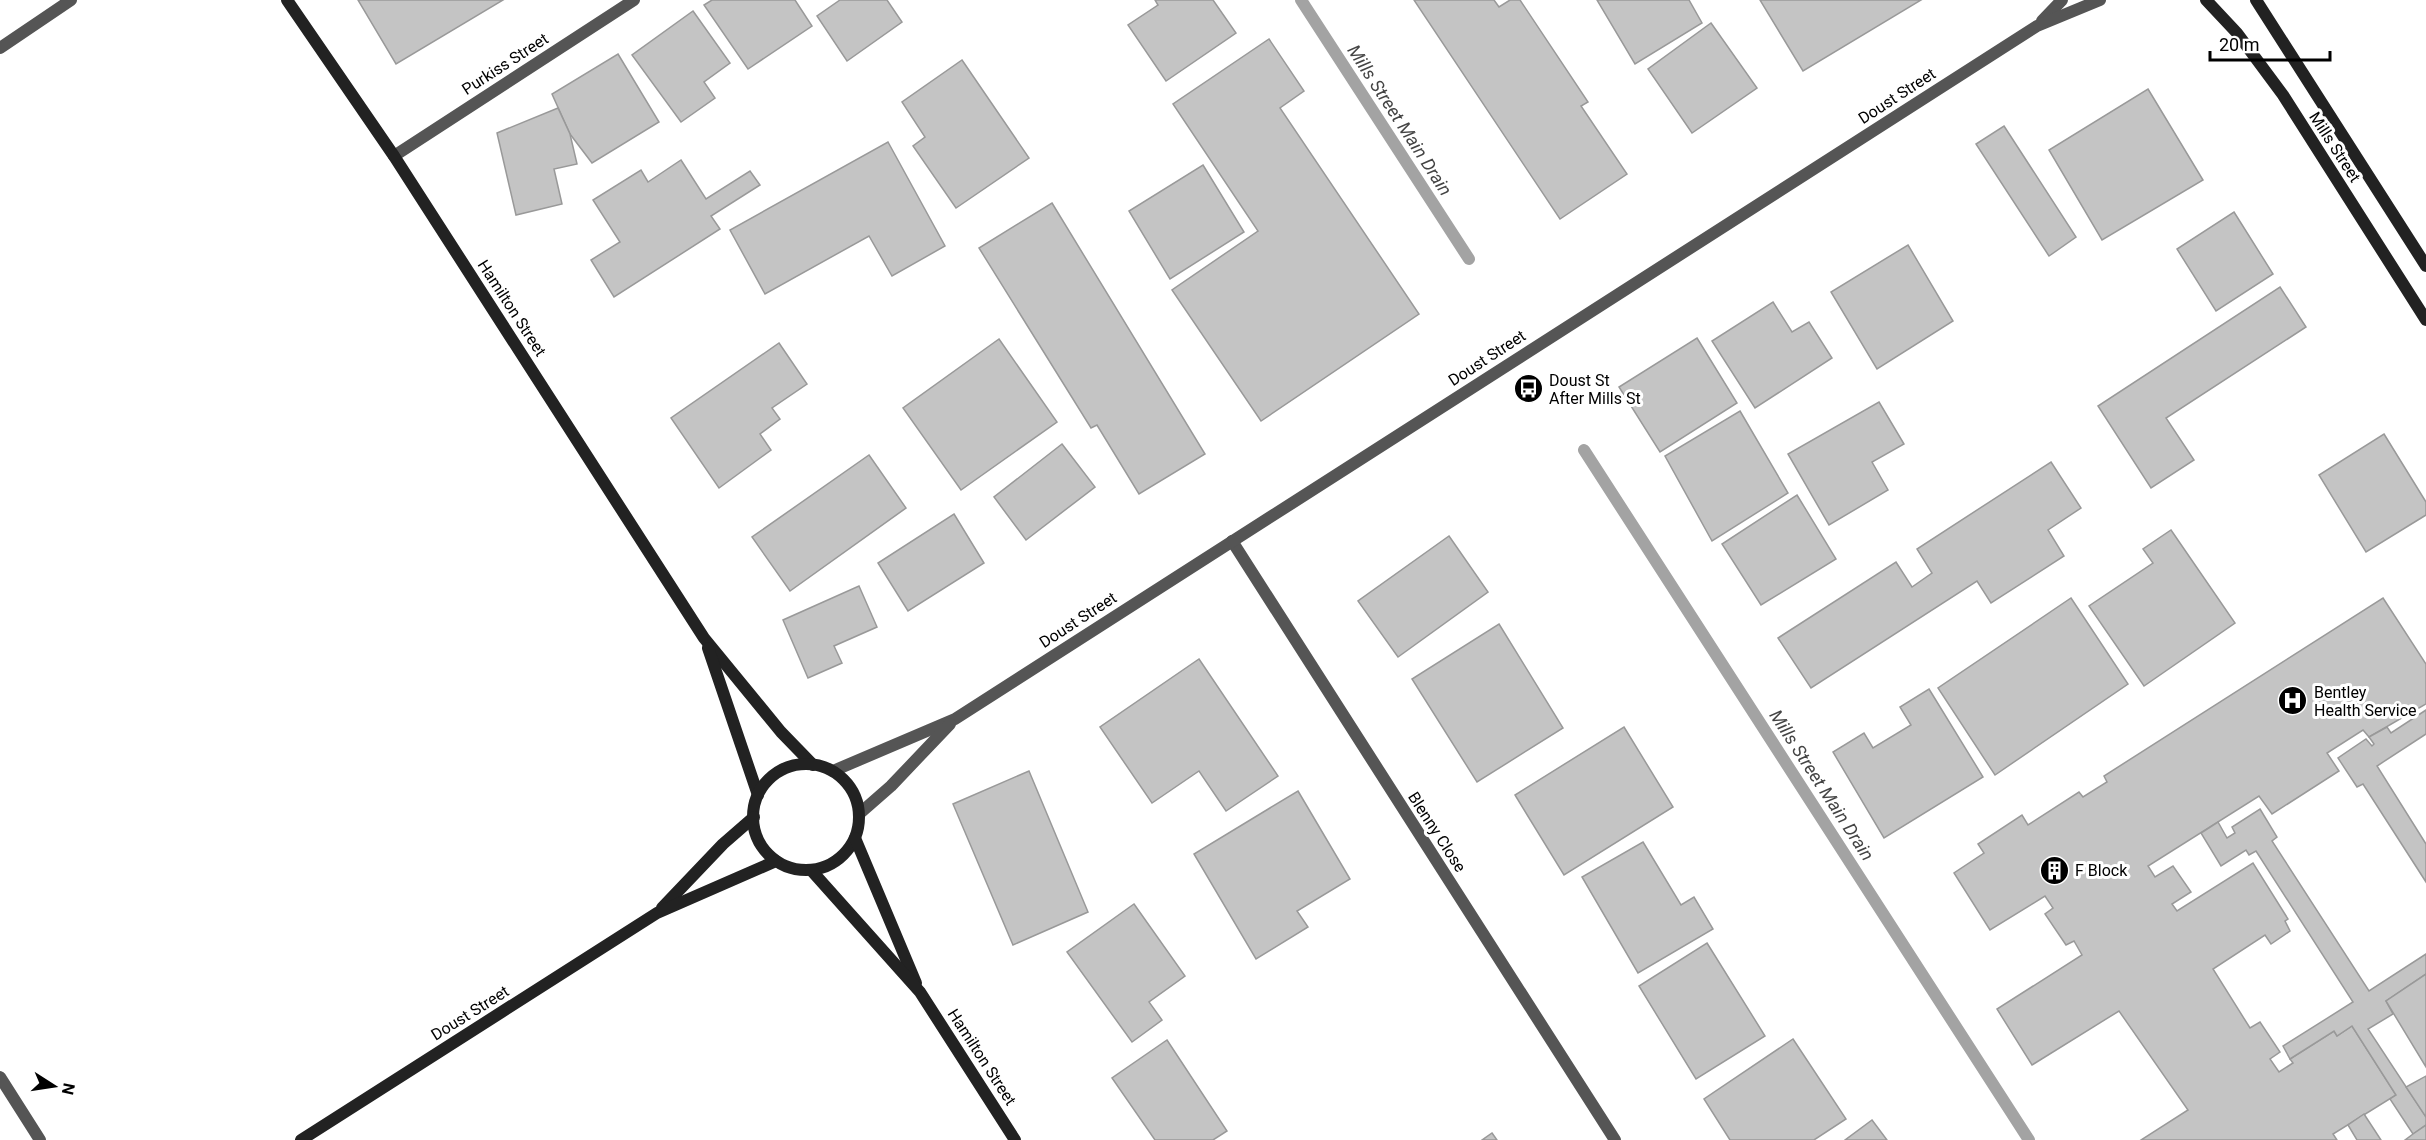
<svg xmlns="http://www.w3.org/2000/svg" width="2426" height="1140" font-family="Roboto,sans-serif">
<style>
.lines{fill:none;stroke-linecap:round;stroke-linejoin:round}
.stream{stroke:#a3a3a3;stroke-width:12}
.building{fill:#c4c4c4;stroke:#999;stroke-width:1.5}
.lane{stroke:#555;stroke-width:12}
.street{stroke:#555;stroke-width:12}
.secondary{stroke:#222;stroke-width:12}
.labels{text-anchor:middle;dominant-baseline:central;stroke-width:6;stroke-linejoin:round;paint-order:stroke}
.street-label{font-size:16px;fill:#000;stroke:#fff}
.poi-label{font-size:16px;fill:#000;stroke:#fff;text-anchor:start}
.water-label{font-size:18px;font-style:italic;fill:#444;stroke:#fff}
</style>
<rect width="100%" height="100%" fill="#fff"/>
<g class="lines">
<g class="stream">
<path d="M 1301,0 L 1469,259"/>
<path d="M 1584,450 L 2029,1140"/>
</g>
</g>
<g class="building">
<path d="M 358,0 L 503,0 L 396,64 Z"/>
<path d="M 712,0 L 795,0 L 812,26 L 748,69 L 704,5 Z"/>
<path d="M 840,0 L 887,0 L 902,22 L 847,61 L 817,16 Z"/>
<path d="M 1155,0 L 1213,0 L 1236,33 L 1166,81 L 1128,25 L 1158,5 Z"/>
<path d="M 1414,0 L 1494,0 L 1499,7 L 1510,0 L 1520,0 L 1588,102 L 1581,106 L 1627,174 L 1560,219 Z"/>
<path d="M 1597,0 L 1689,0 L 1702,23 L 1635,64 Z"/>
<path d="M 1760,0 L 1921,0 L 1803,71 Z"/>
<path d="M 693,11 L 730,63 L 704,82 L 715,98 L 681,122 L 632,55 Z"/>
<path d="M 1711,23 L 1757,88 L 1692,133 L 1648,69 Z"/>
<path d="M 1269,39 L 1304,91 L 1280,108 L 1419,314 L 1261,421 L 1172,290 L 1258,231 L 1173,104 Z"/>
<path d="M 618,54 L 659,122 L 592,163 L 570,134 L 552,94 Z"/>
<path d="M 962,60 L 1029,158 L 956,208 L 913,146 L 925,137 L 902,102 Z"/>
<path d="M 2148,89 L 2203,180 L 2102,240 L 2049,150 Z"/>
<path d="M 558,108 L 570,134 L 577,164 L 554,169 L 562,204 L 516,215 L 497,133 Z"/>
<path d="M 2004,126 L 2076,237 L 2049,256 L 1976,144 Z"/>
<path d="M 888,142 L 945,246 L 892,276 L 869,236 L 765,294 L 730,230 Z"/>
<path d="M 681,160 L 706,199 L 750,171 L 760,185 L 711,216 L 720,229 L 614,297 L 591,260 L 620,242 L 593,200 L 641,170 L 648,182 Z"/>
<path d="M 1203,165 L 1244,232 L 1170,279 L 1129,211 Z"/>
<path d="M 1052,203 L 1205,454 L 1139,494 L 1097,425 L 1091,428 L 979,248 Z"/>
<path d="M 2234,212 L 2273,274 L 2216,311 L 2177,249 Z"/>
<path d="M 1908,245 L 1953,321 L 1877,369 L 1831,292 Z"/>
<path d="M 2280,287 L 2306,327 L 2166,418 L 2194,460 L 2151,488 L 2098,406 Z"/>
<path d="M 1773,302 L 1792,332 L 1809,322 L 1832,358 L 1755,408 L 1712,341 Z"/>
<path d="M 1697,338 L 1737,403 L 1660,452 L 1619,387 Z"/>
<path d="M 999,339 L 1057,422 L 961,490 L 903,408 Z"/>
<path d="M 779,343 L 807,384 L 772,408 L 780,419 L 760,434 L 771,450 L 719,488 L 671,418 Z"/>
<path d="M 1879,402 L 1904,444 L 1872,462 L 1888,490 L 1829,525 L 1788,454 Z"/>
<path d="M 1740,411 L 1788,493 L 1712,541 L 1665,456 Z"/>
<path d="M 2384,434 L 2426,502 L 2426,515 L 2366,552 L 2319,475 Z"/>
<path d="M 1062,444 L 1095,487 L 1026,540 L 994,497 Z"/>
<path d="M 869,455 L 906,508 L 790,591 L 752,537 Z"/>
<path d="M 2051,462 L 2081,508 L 2048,530 L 2064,556 L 1991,603 L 1977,581 L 1811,688 L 1778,638 L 1896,562 L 1912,587 L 1932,573 L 1917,549 Z"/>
<path d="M 1797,495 L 1836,559 L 1761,605 L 1722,544 Z"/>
<path d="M 954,514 L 984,563 L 908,611 L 878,563 Z"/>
<path d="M 2171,530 L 2235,623 L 2144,686 L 2089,606 L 2153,563 L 2143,549 Z"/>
<path d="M 1449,536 L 1488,592 L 1398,657 L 1358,601 Z"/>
<path d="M 859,586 L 877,627 L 834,646 L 842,663 L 808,678 L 783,620 Z"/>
<path d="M 2071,598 L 2128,684 L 1995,775 L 1938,688 Z"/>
<path d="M 2383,598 L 2426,664 L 2426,704 L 2369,737 L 2363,730 L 2327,753 L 2339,771 L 2272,814 L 2259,796 L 2148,866 L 2155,877 L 2173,866 L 2191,892 L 2172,904 L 2177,911 L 2253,863 L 2288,919 L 2285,921 L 2290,931 L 2271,944 L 2265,935 L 2213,969 L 2250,1028 L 2260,1022 L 2280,1052 L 2270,1059 L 2279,1072 L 2293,1063 L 2290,1059 L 2334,1031 L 2337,1036 L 2352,1026 L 2396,1095 L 2333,1134 L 2337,1140 L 2141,1140 L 2188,1110 L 2119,1011 L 2032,1065 L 1997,1009 L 2082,955 L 2074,941 L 2066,945 L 2045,914 L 2053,908 L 2045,896 L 1990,930 L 1954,873 L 1984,853 L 1978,844 L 2022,815 L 2028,825 L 2079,792 L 2083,797 L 2107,782 L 2104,776 Z"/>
<path d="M 1499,624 L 1563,728 L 1477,782 L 1412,679 Z"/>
<path d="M 1199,659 L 1278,776 L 1226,811 L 1199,771 L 1152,803 L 1100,727 Z"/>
<path d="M 1929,689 L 1983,777 L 1884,838 L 1833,752 L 1864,733 L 1873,748 L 1911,725 L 1900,707 Z"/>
<path d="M 2426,710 L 2426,734 L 2377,766 L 2426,844 L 2426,882 L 2363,784 L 2357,787 L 2338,758 L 2366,739 L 2372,746 L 2374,744 L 2369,737 L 2387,727 L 2391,733 Z"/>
<path d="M 1624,727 L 1673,807 L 1564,875 L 1515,795 Z"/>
<path d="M 1029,771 L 1088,912 L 1013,945 L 953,804 Z"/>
<path d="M 1298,791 L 1350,879 L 1297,911 L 1308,927 L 1256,959 L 1194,854 Z"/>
<path d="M 2260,809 L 2277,837 L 2272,841 L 2369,991 L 2426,954 L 2426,974 L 2386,1001 L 2393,1014 L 2368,1029 L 2426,1117 L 2426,1125 L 2413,1134 L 2390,1099 L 2396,1095 L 2352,1026 L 2337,1036 L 2334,1031 L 2290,1059 L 2283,1046 L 2353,1002 L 2256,851 L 2249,855 L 2246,850 L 2221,866 L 2201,833 L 2218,822 L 2227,838 L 2235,833 L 2232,827 Z"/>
<path d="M 1643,842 L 1681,905 L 1694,897 L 1713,929 L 1638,973 L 1582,877 Z"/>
<path d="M 1134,904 L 1185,976 L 1149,1002 L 1162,1020 L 1132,1042 L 1067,952 Z"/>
<path d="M 1707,943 L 1765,1036 L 1696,1079 L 1639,986 Z"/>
<path d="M 2426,974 L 2426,1067 L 2386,1001 Z"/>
<path d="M 1793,1039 L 1846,1119 L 1814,1140 L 1730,1140 L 1704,1099 Z"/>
<path d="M 1167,1040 L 1227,1131 L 1213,1140 L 1155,1140 L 1112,1078 Z"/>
<path d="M 2426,1076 L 2426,1117 L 2406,1087 Z"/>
<path d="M 2364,1114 L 2381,1140 L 2357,1140 L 2348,1125 Z"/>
<path d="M 1872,1120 L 1887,1140 L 1845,1140 Z"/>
<path d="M 2426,1125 L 2426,1140 L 2405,1140 L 2413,1134 Z"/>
<path d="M 1492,1133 L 1497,1140 L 1482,1140 Z"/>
</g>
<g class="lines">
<path class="lane" d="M 0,48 L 71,0"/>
<g class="street">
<path d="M 2042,21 L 2062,0"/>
<path d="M 394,156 L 634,0"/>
<path d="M 1232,541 L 1615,1140"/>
<path d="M 833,771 L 955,719 L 2037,26 L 2100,0"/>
<path d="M 859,814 L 891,786 L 950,724"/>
<path d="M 0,1077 L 40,1140"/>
</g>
<g class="secondary">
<path d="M 287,0 L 394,156 L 704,638 L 781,732 L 813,765"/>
<path d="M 2206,0 L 2237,33 L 2283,95 L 2426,320"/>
<path d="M 2256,0 L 2426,266"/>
<path d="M 708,648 L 758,795"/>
<circle cx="806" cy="817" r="53"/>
<path d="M 855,838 L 916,983"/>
<path d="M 811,870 L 920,992 L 1015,1140"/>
<path d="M 662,908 L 723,844 L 754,817"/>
<path d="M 301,1140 L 657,913 L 776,861"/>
</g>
</g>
<defs>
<symbol id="bus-disc" viewBox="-11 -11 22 22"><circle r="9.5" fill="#000" stroke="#fff"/><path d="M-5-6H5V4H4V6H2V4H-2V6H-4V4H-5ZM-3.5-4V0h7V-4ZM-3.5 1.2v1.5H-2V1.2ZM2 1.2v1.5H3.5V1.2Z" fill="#fff"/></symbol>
<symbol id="hospital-disc" viewBox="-11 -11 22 22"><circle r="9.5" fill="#000" stroke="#fff"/><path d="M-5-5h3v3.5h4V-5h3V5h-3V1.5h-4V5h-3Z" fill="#fff"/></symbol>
<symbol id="building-disc" viewBox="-11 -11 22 22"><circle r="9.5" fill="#000" stroke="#fff"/><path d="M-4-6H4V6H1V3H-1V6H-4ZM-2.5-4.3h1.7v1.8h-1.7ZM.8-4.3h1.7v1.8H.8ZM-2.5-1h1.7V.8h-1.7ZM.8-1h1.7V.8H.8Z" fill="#fff"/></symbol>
</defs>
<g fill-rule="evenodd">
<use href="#bus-disc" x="1512" y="372" width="33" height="33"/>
<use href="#hospital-disc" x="2276" y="684" width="33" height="33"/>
<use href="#building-disc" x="2038" y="854" width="33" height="33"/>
</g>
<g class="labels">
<g class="street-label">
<text transform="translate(505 64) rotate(-33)">Purkiss Street</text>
<text transform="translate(1897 96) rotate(-33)">Doust Street</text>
<text transform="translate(2335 147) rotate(57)">Mills Street</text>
<text transform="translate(512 308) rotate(57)">Hamilton Street</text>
<text transform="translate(1487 358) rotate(-33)">Doust Street</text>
<text transform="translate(1078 620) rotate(-33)">Doust Street</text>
<text transform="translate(1437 832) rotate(57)">Blenny Close</text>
<text transform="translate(470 1013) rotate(-32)">Doust Street</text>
<text transform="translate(982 1057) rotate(57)">Hamilton Street</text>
</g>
<g class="poi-label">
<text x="1549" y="380">Doust St<tspan x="1549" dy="18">After Mills St</tspan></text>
<text x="2314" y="692">Bentley<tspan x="2314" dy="18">Health Service</tspan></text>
<text x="2075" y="870">F Block</text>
</g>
<g class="water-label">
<text transform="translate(1400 120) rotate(57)">Mills Street Main Drain</text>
<text transform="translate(1822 785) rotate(57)">Mills Street Main Drain</text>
</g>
</g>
<g transform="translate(54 1086) rotate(102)" stroke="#ffffff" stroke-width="4.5" paint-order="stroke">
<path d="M0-4.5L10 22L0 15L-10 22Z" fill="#000000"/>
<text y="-9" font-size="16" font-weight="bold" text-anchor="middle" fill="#000000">N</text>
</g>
<path d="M2210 51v9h120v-9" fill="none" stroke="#000000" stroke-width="3"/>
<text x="2219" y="51" font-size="18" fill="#000000" stroke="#ffffff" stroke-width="4.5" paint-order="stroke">20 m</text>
</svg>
